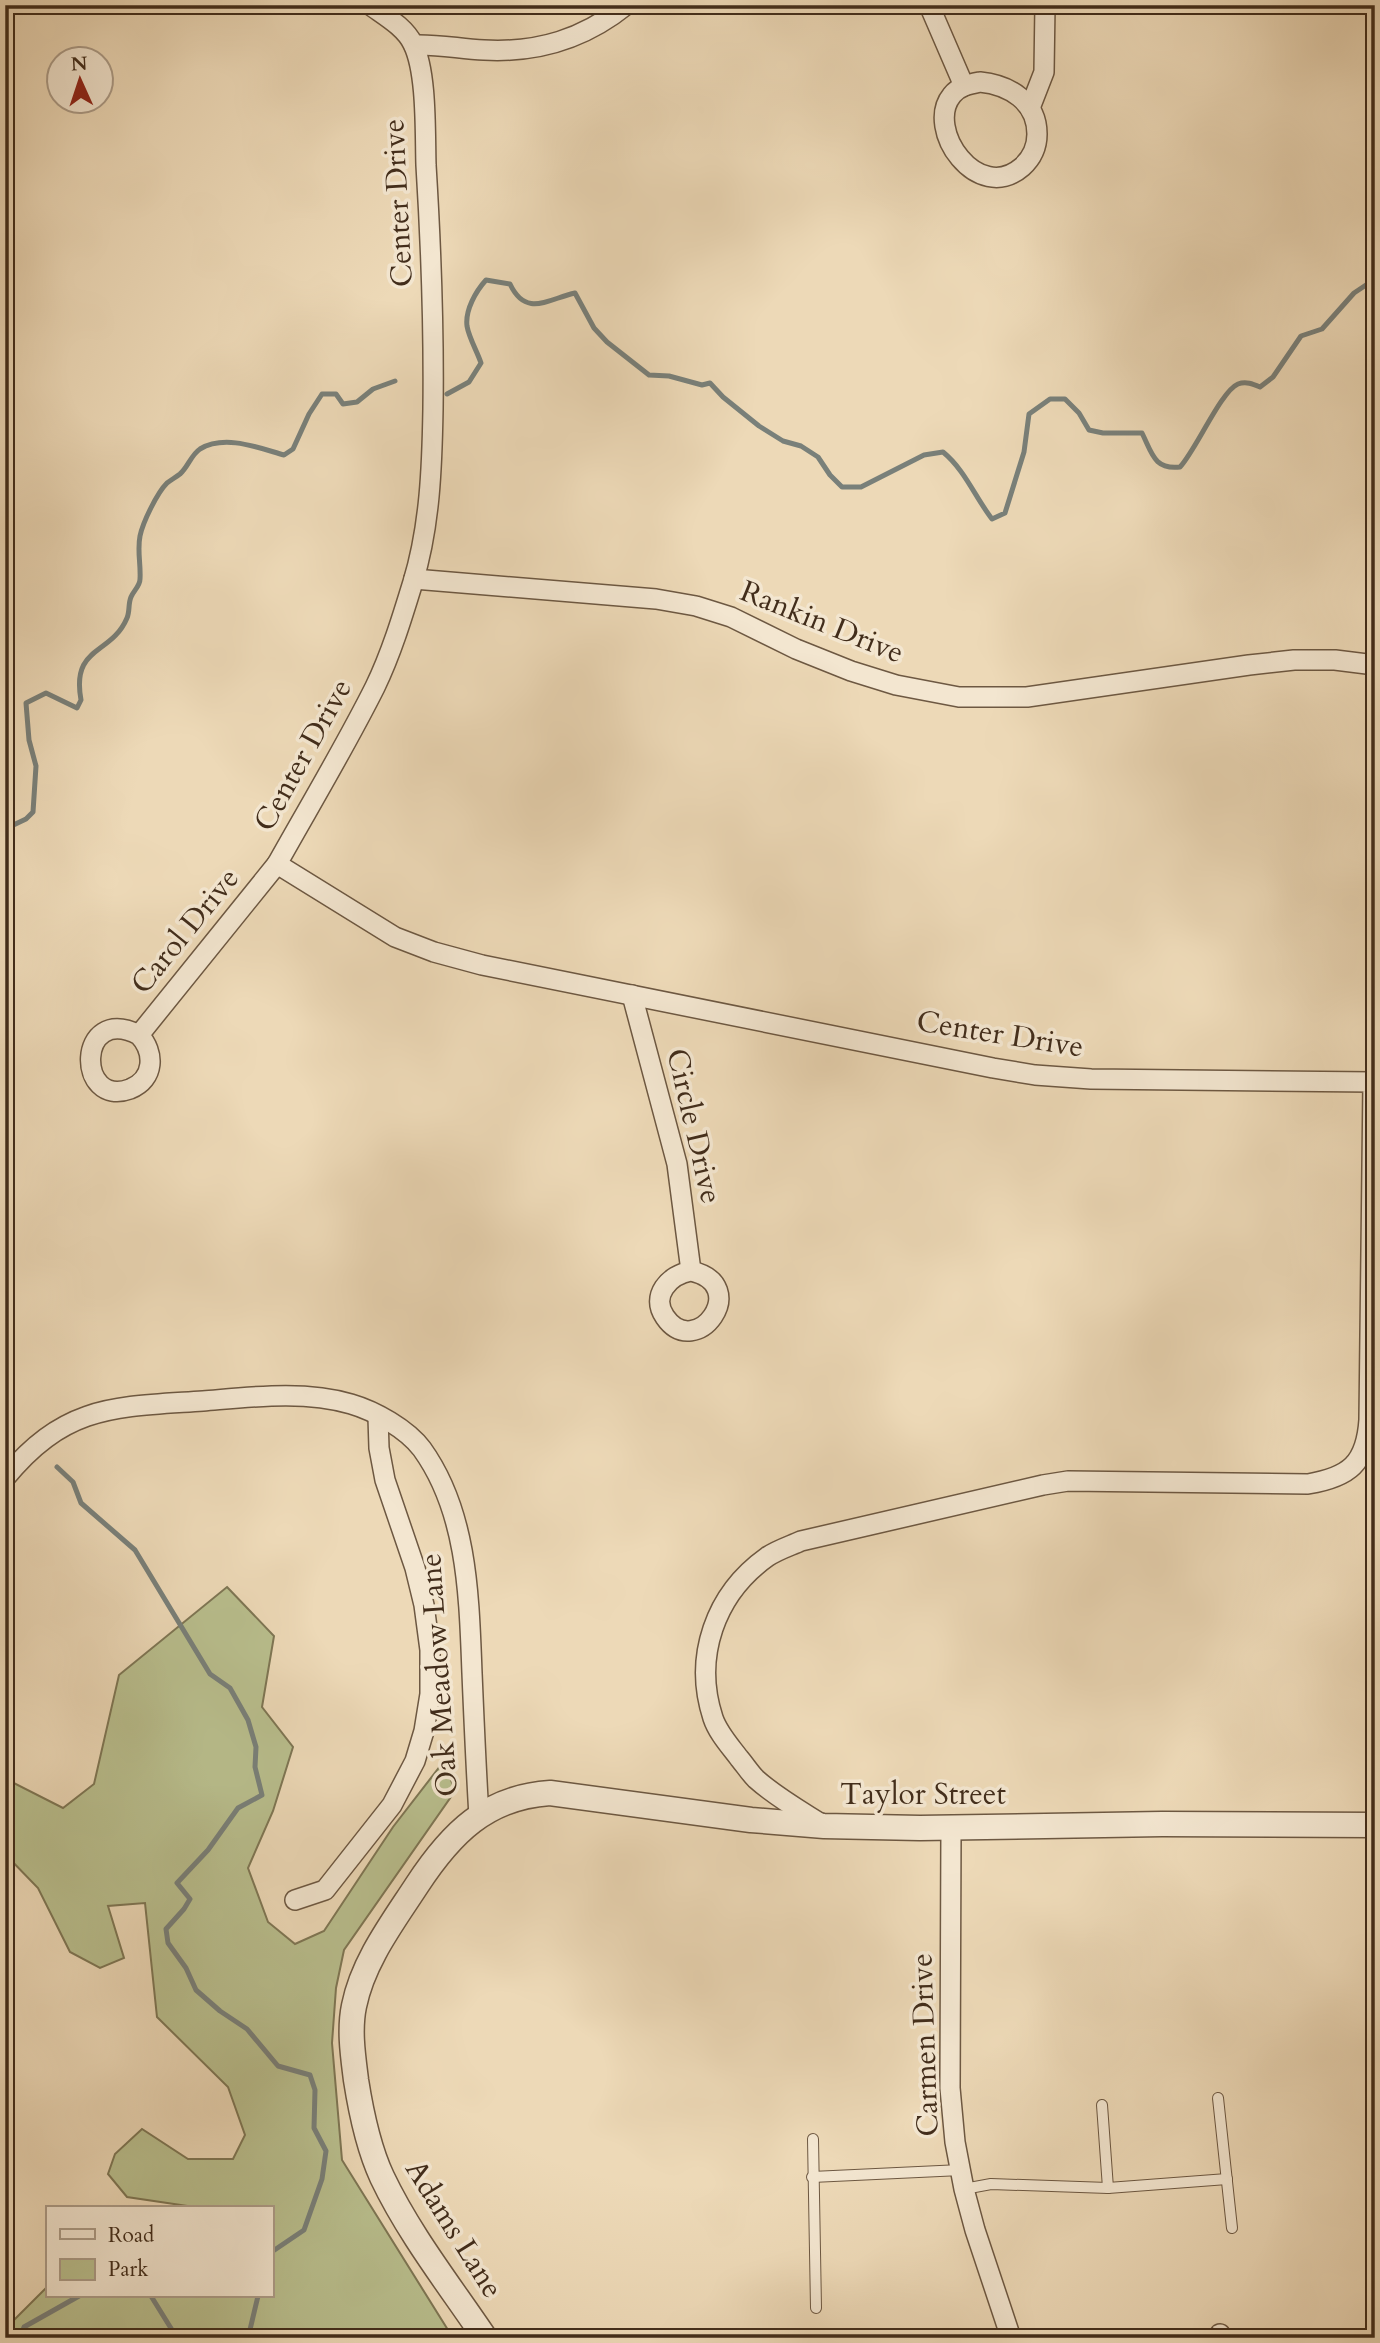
<svg xmlns="http://www.w3.org/2000/svg" width="1380" height="2343" font-family="Cardo,serif">
<style>
.green{fill:#b9bf8e;stroke:#7e7654;stroke-width:2}
.lines{fill:none;stroke-linecap:round;stroke-linejoin:round}
.stream{stroke:#79807a;stroke-width:5}
.service-casing{stroke:#6d5842;stroke-width:12}
.minor-casing{stroke:#6d5842;stroke-width:22}
.tertiary-casing{stroke:#6d5842;stroke-width:27}
.service{stroke:#f3e6d0;stroke-width:10}
.minor{stroke:#f3e6d0;stroke-width:19}
.tertiary{stroke:#f3e6d0;stroke-width:24}
.labels{text-anchor:middle;dominant-baseline:central;stroke-width:7;stroke-linejoin:round;paint-order:stroke}
.street-label{font-size:30px;fill:#422d1b;stroke:#f3e6d0}
</style>
<rect width="100%" height="100%" fill="#edd9b7"/>
<filter id="stains"><feTurbulence type="fractalNoise" baseFrequency=".00286" numOctaves="4"/><feColorMatrix values="0 0 0 0 .2 0 0 0 0 .09 0 0 0 0 .02 0 0 0 .5 -.17"/></filter>
<radialGradient id="worn" r=".72"><stop offset=".6" stop-color="#630" stop-opacity="0"/><stop offset="1" stop-color="#630" stop-opacity=".3"/></radialGradient>
<path class="green" d="M 227,1587 L 274,1636 L 262,1707 L 293,1747 L 273,1811 L 248,1868 L 268,1922 L 295,1944 L 324,1931 L 393,1827 L 444,1761 L 455,1791 L 344,1950 L 336,1988 L 332,2043 L 342,2160 L 453,2338 L 5,2338 L 5,2329 L 47,2287 L 47,2296 L 271,2296 L 271,2208 L 201,2208 L 127,2197 L 108,2174 L 115,2154 L 142,2129 L 188,2159 L 233,2159 L 245,2135 L 228,2087 L 157,2017 L 145,1903 L 108,1906 L 124,1958 L 100,1968 L 70,1952 L 38,1888 L 5,1854 L 6,1779 L 63,1808 L 94,1784 L 119,1675 Z"/>
<g class="lines">
<g class="stream">
<path d="M 447,394 L 469,382 L 481,363 C 477,351 469,338 467,326 C 465,310 476,291 486,280 L 510,284 C 526,318 548,299 575,293 L 594,328 L 607,342 L 649,375 L 669,376 L 702,385 L 710,383 L 723,397 L 759,426 L 783,441 L 801,446 L 818,457 L 830,475 L 842,487 L 861,487 L 924,455 L 943,452 C 965,470 975,497 992,519 L 1005,513 L 1024,452 L 1029,414 L 1050,399 L 1065,399 L 1079,413 L 1089,430 L 1103,433 L 1142,433 C 1152,453 1154,470 1180,467 C 1196,450 1221,391 1238,384 C 1246,381 1253,384 1260,387 L 1273,377 L 1301,336 L 1322,329 L 1354,293 L 1375,279"/>
<path d="M 5,829 L 26,819 L 33,812 L 36,766 L 29,740 L 26,703 L 46,693 L 77,708 L 81,700 C 71,645 111,656 127,618 C 130,611 128,604 131,597 C 134,590 140,586 140,579 C 141,564 137,551 140,536 C 143,522 157,493 167,483 C 171,480 176,477 180,474 C 188,467 191,455 200,449 C 225,434 259,448 284,455 L 293,449 L 309,414 L 322,394 L 336,394 L 343,404 L 357,402 L 373,389 L 395,381"/>
<path d="M 57,1467 L 73,1482 L 81,1503 L 135,1550 L 210,1674 L 230,1688 L 248,1720 L 256,1747 L 255,1767 L 262,1795 L 238,1808 L 208,1850 L 177,1883 L 190,1899 L 184,1909 L 166,1929 L 168,1943 L 186,1968 L 196,1990 L 220,2011 L 247,2029 L 278,2066 L 310,2075 L 315,2090 L 314,2128 L 326,2151 L 322,2179 L 304,2230 L 273,2251 L 271,2255"/>
<path d="M 151,2296 L 177,2338"/>
<path d="M 20,2338 L 24,2327 L 79,2296"/>
<path d="M 248,2338 L 258,2296"/>
</g>
<defs>
<g id="service">
<path d="M 1218,2098 L 1232,2228"/>
<path d="M 1102,2105 L 1108,2188"/>
<path d="M 813,2139 L 816,2308"/>
<path d="M 812,2177 L 961,2170"/>
<path d="M 964,2189 L 991,2184 L 1108,2188 L 1227,2179"/>
</g>
<g id="minor">
<path d="M 370,5 C 385,16 405,27 413,44 C 427,72 425,132 426,165 C 431,246 434,327 433,409 C 432,467 430,526 413,582 C 402,618 391,654 375,687 C 345,747 310,805 277,864 L 395,937 L 434,952 L 482,965 L 993,1068 L 1035,1075 L 1091,1079 L 1373,1082 L 1369,1420 C 1366,1464 1349,1477 1308,1484 L 1068,1481 L 1043,1485 L 801,1541 C 790,1546 777,1550 767,1557 C 715,1594 693,1657 713,1718 C 718,1733 730,1746 739,1758 C 745,1765 750,1773 756,1779 C 776,1797 801,1811 823,1825"/>
<path d="M 929,5 L 964,86"/>
<path d="M 414,45 C 439,44 460,49 484,50 C 538,53 584,39 626,5"/>
<path d="M 980,82 C 1010,85 1037,102 1037,134 C 1037,147 1032,158 1022,167 C 978,205 924,129 952,95 C 959,86 970,84 980,82 Z"/>
<path d="M 1030,108 L 1044,72 L 1045,5"/>
<path d="M 414,579 L 656,599 L 696,606 L 731,617 L 796,649 L 851,671 L 896,685 L 959,697 L 1027,697 L 1249,665 L 1294,660 L 1335,660 L 1375,665"/>
<path d="M 632,995 L 677,1164 L 691,1271 C 669,1275 650,1296 665,1317 C 696,1362 753,1285 691,1271"/>
<path d="M 139,1035 C 155,1052 155,1079 130,1089 C 76,1109 76,1003 139,1035 L 277,864"/>
<path d="M 5,1478 C 66,1404 115,1407 203,1401 C 251,1397 305,1390 351,1404 C 375,1411 407,1429 422,1449 C 468,1513 469,1597 472,1673 C 474,1721 476,1768 479,1816"/>
<path d="M 951,1828 L 950,2088 L 955,2142 L 964,2189 L 975,2230 L 1011,2338"/>
<path d="M 295,1900 L 325,1890 L 392,1805 L 415,1761 L 424,1731 L 430,1694 L 430,1650 L 424,1605 L 415,1568 L 385,1480 L 379,1448 L 378,1417"/>
<path d="M 1220,2334 L 1221,2338"/>
</g>
<path id="tertiary" d="M 485,2338 C 450,2286 409,2234 382,2177 C 368,2147 361,2112 356,2080 C 353,2056 349,2030 354,2006 C 363,1961 393,1922 417,1885 C 451,1833 487,1797 550,1793 L 751,1820 L 824,1826 L 920,1828 L 1162,1824 L 1375,1825"/>
</defs>
<use href="#service" class="service-casing"/>
<use href="#minor" class="minor-casing"/>
<use href="#tertiary" class="tertiary-casing"/>
<use href="#service" class="service"/>
<use href="#minor" class="minor"/>
<use href="#tertiary" class="tertiary"/>
</g>
<g class="labels">
<g class="street-label">
<text transform="translate(398 203) rotate(-93)">Center Drive</text>
<text transform="translate(822 622) rotate(22)">Rankin Drive</text>
<text transform="translate(303 755) rotate(-61)">Center Drive</text>
<text transform="translate(185 931) rotate(-51)">Carol Drive</text>
<text transform="translate(1000 1034) rotate(9)">Center Drive</text>
<text transform="translate(694 1126) rotate(77)">Circle Drive</text>
<text transform="translate(439 1675) rotate(-94)">Oak Meadow Lane</text>
<text x="923" y="1794">Taylor Street</text>
<text transform="translate(925 2045) rotate(-92)">Carmen Drive</text>
<text transform="translate(454 2229) rotate(58)">Adams Lane</text>
</g>
</g>
<rect width="1380" height="2343" fill="none" stroke="#edd9b7" stroke-width="28"/>
<rect x="7" y="7" width="1366" height="2329" fill="none" stroke="#422d1b" stroke-width="3.5"/>
<rect x="14" y="14" width="1352" height="2315" fill="none" stroke="#422d1b" stroke-width="2"/>
<rect x="46" y="2206" width="228" height="91" fill="#f3e6d0" stroke="#ac9c88" stroke-width="2"/>
<rect x="60" y="2229" width="35" height="10" fill="#f3e6d0" stroke="#ac9c88" stroke-width="2"/>
<text x="108" y="2242" font-size="21" fill="#422d1b">Road</text>
<rect x="60" y="2259" width="35" height="21" fill="#b9bf8e" stroke="#ac9c88" stroke-width="2"/>
<text x="108" y="2276" font-size="21" fill="#422d1b">Park</text>
<g transform="translate(80 80) rotate(357)"><circle r="33" fill="#f3e6d0" stroke="#ac9c88" stroke-width="2"/>
<path d="M0-5L12 26L0 18L-12 26Z" fill="#8f2418"/>
<text y="-10" font-size="19" font-weight="bold" text-anchor="middle" fill="#422d1b">N</text>
</g>
<rect width="100%" height="100%" filter="url(#stains)"/>
<rect width="100%" height="100%" fill="url(#worn)"/>
</svg>
